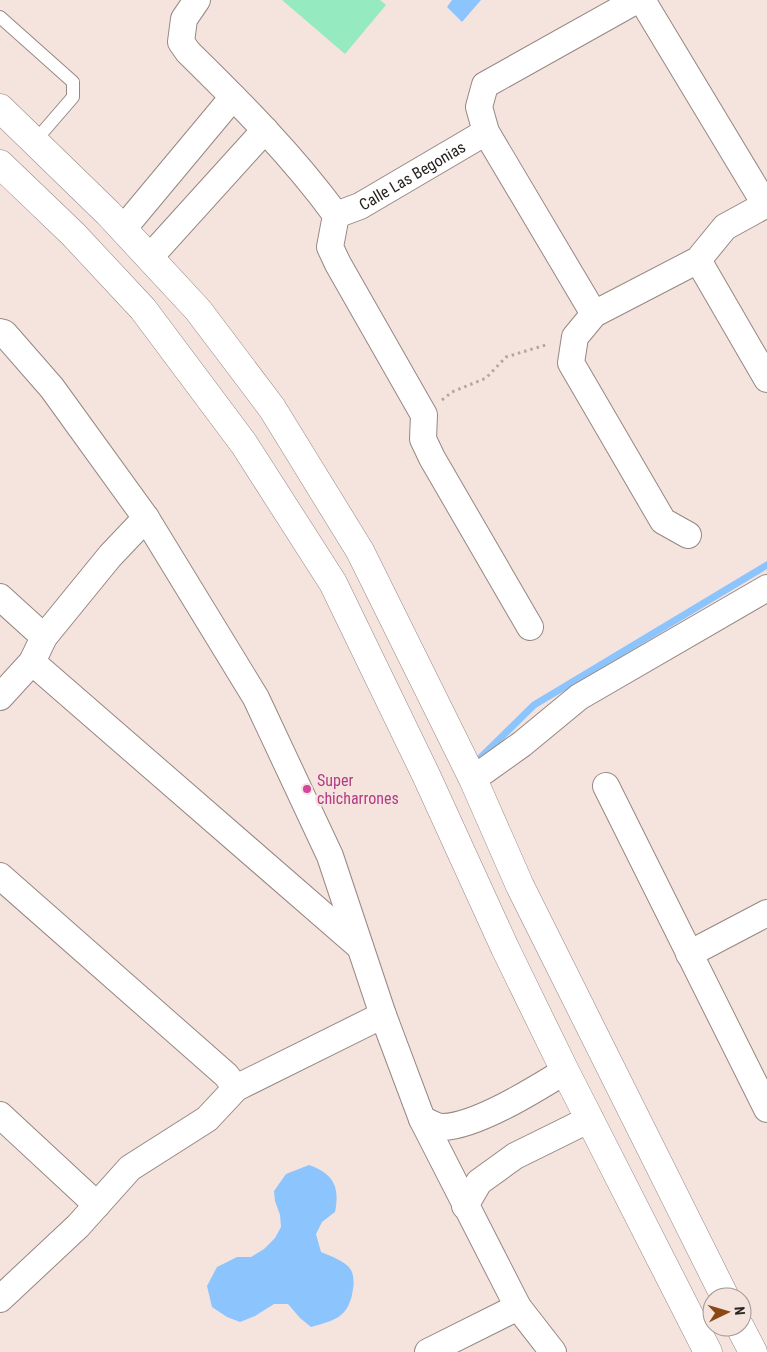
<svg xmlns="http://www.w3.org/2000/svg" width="767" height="1352" font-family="'Roboto Condensed',sans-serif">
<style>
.green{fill:#96eabf}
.water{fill:#8cc4fe}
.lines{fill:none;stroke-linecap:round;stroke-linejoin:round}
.stream{stroke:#8cc4fe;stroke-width:7}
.service-casing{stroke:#968782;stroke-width:14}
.minor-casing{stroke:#968782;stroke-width:28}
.tertiary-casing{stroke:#968782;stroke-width:29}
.path{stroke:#b3a6a1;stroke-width:3;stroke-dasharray:2.5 4;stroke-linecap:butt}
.service{stroke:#fff;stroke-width:12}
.minor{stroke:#fff;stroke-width:26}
.tertiary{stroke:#fff;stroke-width:28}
.hotel-dot{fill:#d1479c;stroke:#f5e4de;stroke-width:2}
.labels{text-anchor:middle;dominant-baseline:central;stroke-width:5;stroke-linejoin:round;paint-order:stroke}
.street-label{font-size:16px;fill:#282220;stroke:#f5e4de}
.hotel-label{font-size:16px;fill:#b23c85;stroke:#f5e4de;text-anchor:start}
</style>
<rect width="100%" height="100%" fill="#f5e4de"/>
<path class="green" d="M 282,0 L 380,0 L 386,5 L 345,54 Z"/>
<g class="water">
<path d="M 452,0 L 481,0 L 462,22 L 447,7 Z"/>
<path d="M 309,1165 C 334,1174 340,1187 335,1212 L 322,1222 L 316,1234 L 321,1252 C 330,1256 346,1261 351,1270 C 354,1275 354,1284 353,1289 C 349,1317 336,1320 311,1327 L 300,1318 L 288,1304 L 274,1304 L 255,1316 L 240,1322 L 227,1317 L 212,1307 L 207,1286 L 217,1267 L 237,1257 L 251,1257 L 264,1249 L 275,1238 L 281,1227 L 280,1215 L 275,1201 L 274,1191 L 286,1174 Z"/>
</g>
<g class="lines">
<path class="stream" d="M 477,761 L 534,705 L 767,565"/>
<defs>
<path id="service" d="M 0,17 L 73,82 L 73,97 L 35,141"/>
<g id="minor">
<path d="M 197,0 L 184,19 L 181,42 L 188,52 C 241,104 292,155 336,215 L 330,247 L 338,264 L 424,415 L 423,439 L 432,458 L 530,627"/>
<path d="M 642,0 L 765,204"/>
<path id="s1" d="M 336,215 L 360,206 L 486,132"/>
<path d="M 123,229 L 233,97"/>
<path d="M 150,257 L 265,130"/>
<path d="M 698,260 L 767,379"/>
<path d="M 594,314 L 486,132 L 479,107 L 485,85 L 637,0"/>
<path d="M 0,332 L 4,333 L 52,388 L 146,518 L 256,698 L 330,856 L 383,1015 L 422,1119 L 518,1307 L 553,1352"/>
<path d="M 688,535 L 663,521 L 571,363 L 575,337 L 594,314 L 698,260 L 725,227 L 767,204"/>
<path d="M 0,597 L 44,637"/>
<path d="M 32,662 L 360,947"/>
<path d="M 0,697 L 32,662 L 44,637 L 110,556 L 146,518"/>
<path d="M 473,779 L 522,744 L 579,697 L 767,588"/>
<path d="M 606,786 L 767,1109"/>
<path d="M 0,876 L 226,1075 L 236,1088"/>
<path d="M 689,954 L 767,913"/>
<path d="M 0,1115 L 97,1205"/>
<path d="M 422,1119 C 428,1122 436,1127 443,1127 C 477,1126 536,1089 565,1071"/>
<path d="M 465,1206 L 479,1182 L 515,1156 L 590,1119"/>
<path d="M 0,1299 L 78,1226 L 130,1168 L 207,1119 L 236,1088 L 383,1015"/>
<path d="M 428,1352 L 518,1307"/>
</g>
<g id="tertiary">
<path d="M 0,108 L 108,213 L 198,310 L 272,408 L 360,551 L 473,779 L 520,886 L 725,1297"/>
<path d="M 0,164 L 73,234 L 143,309 L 244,444 L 333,583 L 426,775 L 505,948 L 565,1071 L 708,1352"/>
<path d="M 740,1327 L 753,1352"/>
</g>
</defs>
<use href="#service" class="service-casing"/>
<use href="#minor" class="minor-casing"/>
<use href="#tertiary" class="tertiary-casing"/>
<path class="path" d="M 442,400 L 452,392 L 486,378 L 506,357 L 549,344"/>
<use href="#service" class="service"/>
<use href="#minor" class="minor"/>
<use href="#tertiary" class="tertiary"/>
</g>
<circle class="hotel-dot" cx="307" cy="789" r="5"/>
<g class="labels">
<g class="street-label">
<text stroke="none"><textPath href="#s1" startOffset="86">Calle Las Begonias</textPath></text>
</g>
<g class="hotel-label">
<text x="317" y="780">Super<tspan x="317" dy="18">chicharrones</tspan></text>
</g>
</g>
<g transform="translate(727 1312) rotate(85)"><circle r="24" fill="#f5e4de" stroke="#a39692"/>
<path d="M0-4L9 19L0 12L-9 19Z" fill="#8a4913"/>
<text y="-8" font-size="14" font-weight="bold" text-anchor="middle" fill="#282220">N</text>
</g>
</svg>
